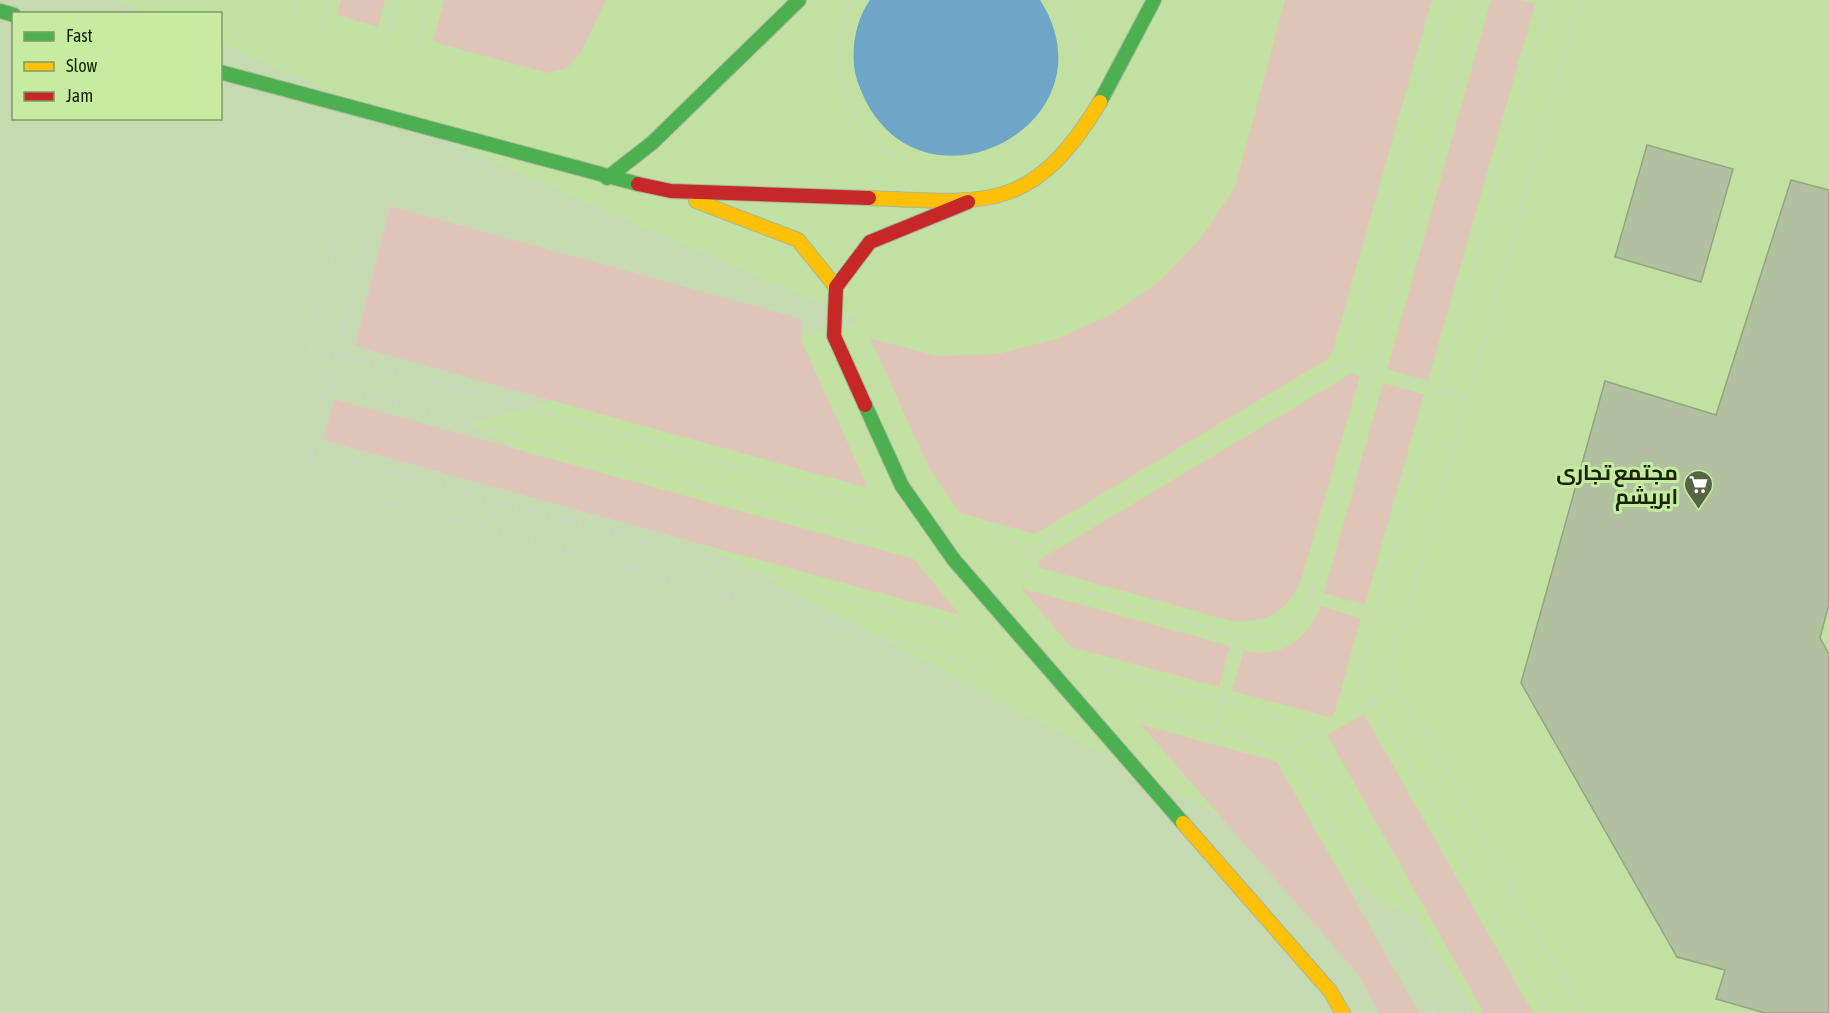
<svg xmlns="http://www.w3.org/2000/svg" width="1829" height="1013" font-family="'Asap Condensed',Cairo,sans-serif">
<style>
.built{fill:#c2e0a2}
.green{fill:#dfc5b8}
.water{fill:#6fa5c7}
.building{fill:#b1c19f;stroke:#94a484;stroke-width:1.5}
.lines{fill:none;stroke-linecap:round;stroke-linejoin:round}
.fast-casing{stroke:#a8b797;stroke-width:16}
.slow-casing{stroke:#a8b797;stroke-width:16}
.jam-casing{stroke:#a8b797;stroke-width:16}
.path{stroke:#ced5c7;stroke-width:4;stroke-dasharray:1.5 4.5;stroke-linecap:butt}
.fast{stroke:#4caf50;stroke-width:14}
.slow{stroke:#ffc107;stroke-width:14}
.jam{stroke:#c62828;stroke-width:14}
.labels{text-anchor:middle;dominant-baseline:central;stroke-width:6;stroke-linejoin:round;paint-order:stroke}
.poi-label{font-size:21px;font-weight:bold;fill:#182507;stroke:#c6eba1;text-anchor:end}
</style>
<rect width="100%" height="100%" fill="#c6dab2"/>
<path class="built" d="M 117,0 L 1829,0 L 1829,1013 L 1475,1013 L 1415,917 L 469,423 L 861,321 L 221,44 L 220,14 L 149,13 Z"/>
<g class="green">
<path d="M 341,0 L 385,0 L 378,27 L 337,15 Z"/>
<path d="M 444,0 L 606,0 L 580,54 L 567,68 L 548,73 L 433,42 Z"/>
<path d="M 1285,0 L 1432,0 L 1331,357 L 1035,534 L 960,513 L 930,470 L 870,338 L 936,356 L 998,354 L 1056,339 L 1111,315 L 1160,281 L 1201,238 L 1235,187 Z"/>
<path d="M 1491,0 L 1521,0 L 1535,4 L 1428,381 L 1387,369 Z"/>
<path d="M 390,206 L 802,319 L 802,342 L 868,488 L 355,346 Z"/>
<path d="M 1352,373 L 1360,376 L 1301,581 C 1284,614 1268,623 1231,621 L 1037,567 L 1039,560 Z"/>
<path d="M 1383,383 L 1424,394 L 1365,605 L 1324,593 Z"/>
<path d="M 334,399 L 914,559 L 960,615 L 323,440 Z"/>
<path d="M 1021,588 L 1230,646 L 1219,687 L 1071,647 Z"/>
<path d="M 1320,606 L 1361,618 L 1334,715 L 1329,717 L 1232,691 L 1244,650 C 1278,661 1309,639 1320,606 Z"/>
<path d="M 1364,714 L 1533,1013 L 1484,1013 L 1327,735 Z"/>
<path d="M 1140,724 L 1277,762 L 1419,1013 L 1380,1013 L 1356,972 Z"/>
</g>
<path class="water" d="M 870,0 L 1040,0 C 1121,126 911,232 858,83 C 849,58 854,22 870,0 Z"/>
<g class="building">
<path d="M 1647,145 L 1733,169 L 1701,282 L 1615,257 Z"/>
<path d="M 1791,180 L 1829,190 L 1829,604 L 1820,638 L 1829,654 L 1829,1013 L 1765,1013 L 1716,999 L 1725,970 L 1677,957 L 1521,683 L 1605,381 L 1716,415 Z"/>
</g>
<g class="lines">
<defs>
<g id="fast">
<path d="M 0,11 L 14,15"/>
<path d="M 220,72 L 638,184"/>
<path d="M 1100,102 L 1154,0"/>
<path d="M 607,178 L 652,143 L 799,0"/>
<path d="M 865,405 L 902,486 L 954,560 L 1183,823"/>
</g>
<g id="slow">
<path d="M 869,198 C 987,203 1032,214 1100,102"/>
<path d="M 696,201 L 798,240 L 836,287"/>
<path d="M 1183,823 L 1330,991 L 1343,1013"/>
</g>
<g id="jam">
<path d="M 638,184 L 671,191 L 869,198"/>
<path d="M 865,405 L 834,336 L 836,287 L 870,242 L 968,202"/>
</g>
</defs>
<use href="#fast" class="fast-casing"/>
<use href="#slow" class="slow-casing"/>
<use href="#jam" class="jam-casing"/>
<g class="path">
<path d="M 850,0 C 826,59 836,121 894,156"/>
<path d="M 1061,0 L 1073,31 L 1075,59"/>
<path d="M 1580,2 L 1390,673 L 1582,1013"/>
<path d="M 292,17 L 297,0"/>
<path d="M 323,26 L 330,0"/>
<path d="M 384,43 L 396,0"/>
<path d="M 415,52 L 429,0"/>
<path d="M 352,181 L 310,348 L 330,385 L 886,538"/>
<path d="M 380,188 L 306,479 L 991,668"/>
<path d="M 311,348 L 862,500"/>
<path d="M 1344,364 L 1467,399"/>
<path d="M 313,450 L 955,627"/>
<path d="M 989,535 L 1035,548"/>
<path d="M 1024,576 L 1240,636 C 1277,638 1293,630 1310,597 L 1478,0"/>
<path d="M 1027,577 L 1035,548 L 1344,364 L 1447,0"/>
<path d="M 1310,597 L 1404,623"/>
<path d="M 1104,668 L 1307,724 L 1470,1013"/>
<path d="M 1141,709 L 1286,750 L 1398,687"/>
<path d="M 1215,730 L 1240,636"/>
<path d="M 1286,750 L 1435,1013"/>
<path d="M 1547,1013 L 1358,677 L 1548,0"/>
</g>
<use href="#fast" class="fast"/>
<use href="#slow" class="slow"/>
<use href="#jam" class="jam"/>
</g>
<defs>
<symbol id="supermarket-pin" viewBox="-11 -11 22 30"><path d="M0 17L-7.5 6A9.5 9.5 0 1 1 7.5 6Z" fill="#556443" stroke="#c6eba1"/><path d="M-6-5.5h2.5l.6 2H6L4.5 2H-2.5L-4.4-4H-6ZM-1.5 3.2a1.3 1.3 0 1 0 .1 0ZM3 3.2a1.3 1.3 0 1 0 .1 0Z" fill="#fff"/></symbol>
</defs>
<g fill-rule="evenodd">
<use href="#supermarket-pin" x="1682" y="468" width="33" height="45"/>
</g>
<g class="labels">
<g class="poi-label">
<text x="1678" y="472">مجتمع تجاری<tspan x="1678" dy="24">ابریشم</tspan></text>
</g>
</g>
<rect x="12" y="12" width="210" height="108" fill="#c6eba1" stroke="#809c63" stroke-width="1.5"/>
<rect x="24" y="32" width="30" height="9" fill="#4caf50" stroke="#809c63" stroke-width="1.5"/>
<text x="66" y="42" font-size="18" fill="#182507">Fast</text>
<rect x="24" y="62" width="30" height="9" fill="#ffc107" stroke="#809c63" stroke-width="1.5"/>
<text x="66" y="72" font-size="18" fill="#182507">Slow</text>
<rect x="24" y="92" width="30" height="9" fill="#c62828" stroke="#809c63" stroke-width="1.5"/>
<text x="66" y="102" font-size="18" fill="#182507">Jam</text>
</svg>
